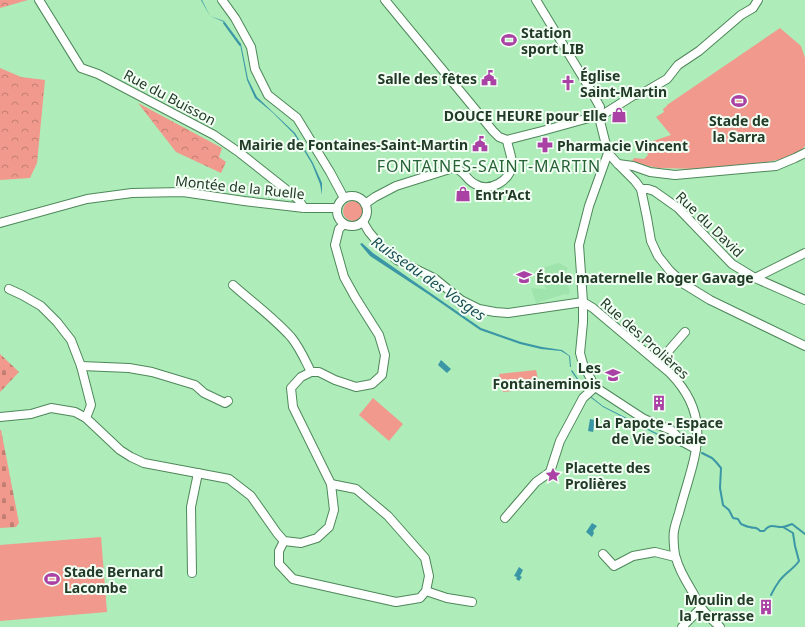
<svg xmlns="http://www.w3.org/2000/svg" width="805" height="627" font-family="'Noto Sans',sans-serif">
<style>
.built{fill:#9fe4ac}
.green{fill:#f1998c}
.forest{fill:url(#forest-crowns)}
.cemetery{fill:url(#cemetery-stones)}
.water{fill:#3b97a5}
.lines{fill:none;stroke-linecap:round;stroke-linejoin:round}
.stream{stroke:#3b97a5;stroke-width:2}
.minor-casing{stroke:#4e885a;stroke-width:10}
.minor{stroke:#fff;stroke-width:8}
.labels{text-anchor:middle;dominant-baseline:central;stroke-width:4;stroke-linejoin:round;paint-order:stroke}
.poi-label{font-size:14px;font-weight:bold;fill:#223b27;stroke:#f3fff4;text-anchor:start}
.street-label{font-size:14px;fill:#223b27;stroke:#f3fff4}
.water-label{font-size:15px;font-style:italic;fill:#1a4f57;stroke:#f3fff4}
.quarter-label{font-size:16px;letter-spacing:1px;fill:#276236;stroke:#f3fff4}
</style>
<defs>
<pattern id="forest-crowns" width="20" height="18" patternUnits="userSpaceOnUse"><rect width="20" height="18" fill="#f1998c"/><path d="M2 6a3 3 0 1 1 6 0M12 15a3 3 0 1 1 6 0" fill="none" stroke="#c37e72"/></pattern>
<pattern id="cemetery-stones" width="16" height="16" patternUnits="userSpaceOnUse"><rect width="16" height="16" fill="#f1998c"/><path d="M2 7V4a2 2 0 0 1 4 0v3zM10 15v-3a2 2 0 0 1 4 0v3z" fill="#c37e72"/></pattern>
</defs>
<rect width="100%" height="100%" fill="#aeecb9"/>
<path class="built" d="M 559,263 L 568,268 L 564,275 L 570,291 L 568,295 L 565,294 L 536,303 L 531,288 L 546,289 L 542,279 L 536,277 L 534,272 L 538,269 Z"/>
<g class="green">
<path d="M 780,28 L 801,46 L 805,58 L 805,146 L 799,153 L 783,159 L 749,165 L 722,168 L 698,169 L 659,168 L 631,163 L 634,158 L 644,159 L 648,155 L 644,144 L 671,135 L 656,117 L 664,112 L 663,109 L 667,106 L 667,105 Z"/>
<circle cx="353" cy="211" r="10"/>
<path d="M 536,370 L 540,388 L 503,392 L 499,374 Z"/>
<path d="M 373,398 L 403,424 L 389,441 L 359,415 Z"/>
<path d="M 101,537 L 107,612 L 0,621 L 0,545 Z"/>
</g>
<g class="forest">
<path d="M 0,0 L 28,0 L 0,8 Z"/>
<path d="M 0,68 L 21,77 L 45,80 L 37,163 L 30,178 L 0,180 Z"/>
<path d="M 138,103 L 222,148 L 219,157 L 226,162 L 221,173 L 176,152 Z"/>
</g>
<g class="cemetery">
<path d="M 0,354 L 19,372 L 0,392 Z"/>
<path d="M 0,430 L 1,430 L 19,523 L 16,527 L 0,528 Z"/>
</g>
<g class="water">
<path d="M 201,0 L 202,0 L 210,16 L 224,21 L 241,44 L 248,79 L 257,97 L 295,133 L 313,163 L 322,183 L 322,195 L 320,184 L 312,164 L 294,134 L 272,112 L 255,98 L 247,80 L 240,44 L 224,22 L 210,16 Z"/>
<path d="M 362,243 L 373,253 L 481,328 L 521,342 L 542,347 L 562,350 L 570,356 L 571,367 L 570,367 L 569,356 L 561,351 L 541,349 L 520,344 L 480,330 L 428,294 L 370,256 L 360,244 Z"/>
<path d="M 441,360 L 451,369 L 447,373 L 438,365 Z"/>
<path d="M 572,370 L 589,395 L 603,406 L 682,446 L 681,447 L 603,407 L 590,397 L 571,371 Z"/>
<path d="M 590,419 L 595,420 L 593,432 L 588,431 Z"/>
<path d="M 592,523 L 597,526 L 593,531 L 594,533 L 592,537 L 586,532 Z"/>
<path d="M 519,567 L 523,570 L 520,576 L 522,577 L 519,581 L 516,579 L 517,577 L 514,576 Z"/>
</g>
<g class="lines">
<g class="stream">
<path d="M 224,23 L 240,45"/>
<path d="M 702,453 L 712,458 L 716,462 L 721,468 L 720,488 L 723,505 L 729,510 L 733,518 L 738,519 L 741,524 C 744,525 747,527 750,527 C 755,529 756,526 760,531 L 764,531 C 770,523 774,527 782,527 C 785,527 789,525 792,524 L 805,534"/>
<path d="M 771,595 C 773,591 775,587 778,583 C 783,574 793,570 799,561 L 795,546 L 793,533 L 783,527"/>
</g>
<defs>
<g id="minor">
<path d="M 39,0 L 81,68 L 98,74 L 214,135 L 240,153 L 298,199 L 304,208"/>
<path d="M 222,0 L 235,18 L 251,47 L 255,69 L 268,95 L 297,118 L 330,172 L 344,198"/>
<path d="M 385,0 L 493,131 L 499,137 L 507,140"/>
<path d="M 536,0 L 590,89 L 600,107 L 599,117 L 608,153 L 618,164 L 635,181 L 641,189 L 647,218 L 651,241 L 658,256 L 670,271 L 684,284 L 710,300 L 805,346"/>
<path d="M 507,140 L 542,131 L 589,118 L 599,117 L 634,95 L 643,93 L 667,79 L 678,65 L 699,51 L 741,15 L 753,8 L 758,0"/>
<path d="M 608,153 L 589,206 L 579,245 L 583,302 L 583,322 L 580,353 L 583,364 L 595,387 L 644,419 L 671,430 L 683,442 L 696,449"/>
<path d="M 618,164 L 633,166 L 650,172 L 675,175 L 776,166 L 795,158 L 805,153"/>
<path d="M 641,189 L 648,189 L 654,191 L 678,208 L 732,264 L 755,278 L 805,300"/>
<circle cx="352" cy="211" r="15"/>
<path d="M 365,204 L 375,197 L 396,186 L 453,168 C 464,169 466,180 475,184 C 489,193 511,181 512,164 C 512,156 508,148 507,140"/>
<path d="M 363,222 L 369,232 L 380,245 L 397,260 L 434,278 L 461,300 L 479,309 L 495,312 L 508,313 L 583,302"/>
<path d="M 0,223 L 87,199 L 132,193 L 183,192 L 244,201 L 304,208 L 337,208"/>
<path d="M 755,278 L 805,253"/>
<path d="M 233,285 C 252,302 273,317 291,337 C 300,348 305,360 311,372"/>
<path d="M 9,289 L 22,295 L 41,306 L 57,322 L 71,340 L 81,366 L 91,405 L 86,418"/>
<path d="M 583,302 L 593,308 L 600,314 L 670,373 C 716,420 693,459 679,513 C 677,519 675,525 674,531 C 673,536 674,553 676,558 C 679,570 686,581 692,591 C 695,596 697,602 701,607 C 706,615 714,621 720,627"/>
<path d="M 658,363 L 685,332"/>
<path d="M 81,366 L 129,368 L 152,372 L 195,385 L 204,393 L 225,403 L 228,401"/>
<path d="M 0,417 L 31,414 L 51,408 L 75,412 L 86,418 L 120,450 L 131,457 L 144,463 L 229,479 L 251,496 L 277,533 L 284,541 L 301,543 L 317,538 L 329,527 L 334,510 L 331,484 L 293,407 L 291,388 L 301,377 L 311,372 L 319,372 L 335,380 L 356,387 L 372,384 L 382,375 L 385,355 L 379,335 L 355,297 L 344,277 L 335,245 L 339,229 L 344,224"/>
<path d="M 505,518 L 536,482 L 550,472 L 560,441 L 583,398 L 595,387"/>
<path d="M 284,541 L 279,551 L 279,564 L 293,579 L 396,602 L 420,598 L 426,591 L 429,576 L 425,558 L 388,516 L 356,489 L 331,484"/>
<path d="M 603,554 L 614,566 L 633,556 L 655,552 L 675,557"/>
<path d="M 192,573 L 191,507 L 198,473"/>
<path d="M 426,591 L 447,598 L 472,602"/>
<path d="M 682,627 L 701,608"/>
</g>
</defs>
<use href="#minor" class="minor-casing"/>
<use href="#minor" class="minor"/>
</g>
<defs>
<symbol id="stadium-bare" viewBox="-9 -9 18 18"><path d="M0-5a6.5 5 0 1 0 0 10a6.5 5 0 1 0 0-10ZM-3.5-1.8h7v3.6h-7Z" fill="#aa42a5" stroke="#f3fff4" stroke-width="2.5" paint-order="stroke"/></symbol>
<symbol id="civic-bare" viewBox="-9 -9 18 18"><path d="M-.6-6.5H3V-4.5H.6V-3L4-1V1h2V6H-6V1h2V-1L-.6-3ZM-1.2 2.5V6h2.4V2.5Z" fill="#aa42a5" stroke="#f3fff4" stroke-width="2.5" paint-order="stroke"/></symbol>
<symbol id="church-bare" viewBox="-9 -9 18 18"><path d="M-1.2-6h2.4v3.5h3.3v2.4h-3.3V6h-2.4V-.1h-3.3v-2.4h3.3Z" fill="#aa42a5" stroke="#f3fff4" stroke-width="2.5" paint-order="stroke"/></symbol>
<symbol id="shop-bare" viewBox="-9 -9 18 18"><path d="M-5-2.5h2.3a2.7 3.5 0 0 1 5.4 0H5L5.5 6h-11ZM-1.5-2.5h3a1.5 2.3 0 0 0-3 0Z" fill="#aa42a5" stroke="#f3fff4" stroke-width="2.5" paint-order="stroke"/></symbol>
<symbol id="pharmacy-bare" viewBox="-9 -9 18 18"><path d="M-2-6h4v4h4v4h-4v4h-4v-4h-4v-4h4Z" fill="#aa42a5" stroke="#f3fff4" stroke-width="2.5" paint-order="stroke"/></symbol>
<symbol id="school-bare" viewBox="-9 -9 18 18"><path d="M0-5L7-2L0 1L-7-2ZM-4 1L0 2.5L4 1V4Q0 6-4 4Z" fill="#aa42a5" stroke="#f3fff4" stroke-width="2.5" paint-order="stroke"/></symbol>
<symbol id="building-bare" viewBox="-9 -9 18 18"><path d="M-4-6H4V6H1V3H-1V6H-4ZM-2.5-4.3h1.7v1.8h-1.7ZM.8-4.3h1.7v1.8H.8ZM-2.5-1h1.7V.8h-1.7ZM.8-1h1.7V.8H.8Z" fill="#aa42a5" stroke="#f3fff4" stroke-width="2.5" paint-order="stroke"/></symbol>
<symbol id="sight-bare" viewBox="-9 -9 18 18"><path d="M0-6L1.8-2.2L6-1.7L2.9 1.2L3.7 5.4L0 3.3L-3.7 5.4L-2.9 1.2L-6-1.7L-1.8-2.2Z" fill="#aa42a5" stroke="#f3fff4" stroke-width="2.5" paint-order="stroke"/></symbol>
</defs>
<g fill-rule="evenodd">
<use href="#stadium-bare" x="498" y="29" width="22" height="22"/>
<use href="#civic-bare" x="478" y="67" width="22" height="22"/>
<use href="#church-bare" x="557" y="72" width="22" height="22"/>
<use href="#stadium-bare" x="728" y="90" width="22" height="22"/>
<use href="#shop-bare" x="608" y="104" width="22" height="22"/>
<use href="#civic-bare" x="469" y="133" width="22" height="22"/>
<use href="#pharmacy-bare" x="534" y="134" width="22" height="22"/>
<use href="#shop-bare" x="452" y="183" width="22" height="22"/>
<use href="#school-bare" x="513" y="266" width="22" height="22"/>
<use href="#school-bare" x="602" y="364" width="22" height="22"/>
<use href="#building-bare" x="648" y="392" width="22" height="22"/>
<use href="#sight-bare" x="542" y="464" width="22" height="22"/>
<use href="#stadium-bare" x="41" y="568" width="22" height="22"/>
<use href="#building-bare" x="755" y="596" width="22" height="22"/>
</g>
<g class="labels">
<g class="poi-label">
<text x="521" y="32">Station<tspan x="521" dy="16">sport LIB</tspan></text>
<text x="580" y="75">Église<tspan x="580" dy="16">Saint-Martin</tspan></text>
<text x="477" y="78" text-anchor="end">Salle des fêtes</text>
<text x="607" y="115" text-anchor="end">DOUCE HEURE pour Elle</text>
<text x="739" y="120" text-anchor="middle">Stade de<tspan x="739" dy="16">la Sarra</tspan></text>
<text x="468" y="144" text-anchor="end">Mairie de Fontaines-Saint-Martin</text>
<text x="557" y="145">Pharmacie Vincent</text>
<text x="475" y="194">Entr'Act</text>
<text x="536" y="277">École maternelle Roger Gavage</text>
<text x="601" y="367" text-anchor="end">Les<tspan x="601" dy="16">Fontaineminois</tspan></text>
<text x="659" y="422" text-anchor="middle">La Papote - Espace<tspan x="659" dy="16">de Vie Sociale</tspan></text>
<text x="565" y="467">Placette des<tspan x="565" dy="16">Prolières</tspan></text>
<text x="64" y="571">Stade Bernard<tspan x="64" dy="16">Lacombe</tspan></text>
<text x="754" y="599" text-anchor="end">Moulin de<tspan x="754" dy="16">la Terrasse</tspan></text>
</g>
<g class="street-label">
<text transform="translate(170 97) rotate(28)">Rue du Buisson</text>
<text transform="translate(240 187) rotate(6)">Montée de la Ruelle</text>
<text transform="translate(710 224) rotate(44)">Rue du David</text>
<text transform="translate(645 338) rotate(42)">Rue des Prolières</text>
</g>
<g class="water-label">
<text transform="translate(429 278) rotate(35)">Ruisseau des Vosges</text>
</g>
<g class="quarter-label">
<text x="489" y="166">FONTAINES-SAINT-MARTIN</text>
</g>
</g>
</svg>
